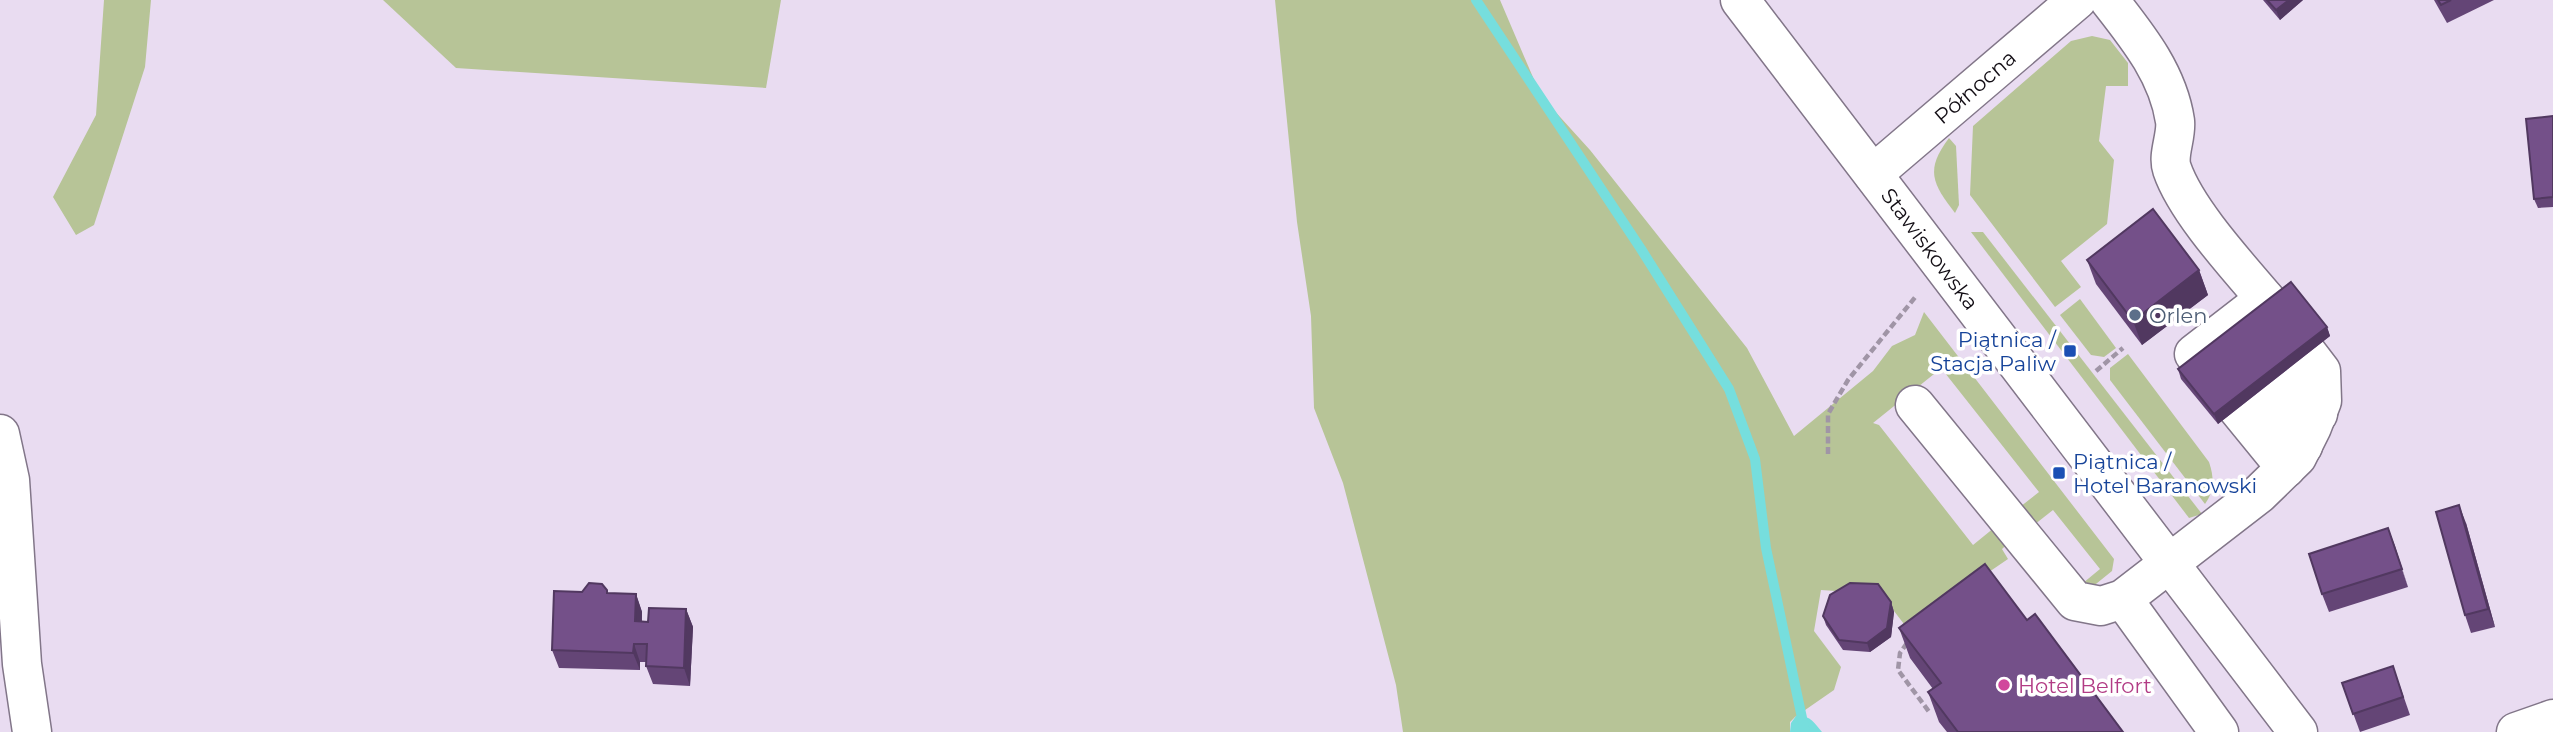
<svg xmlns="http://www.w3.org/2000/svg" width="2553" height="732" font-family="Montserrat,sans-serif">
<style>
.green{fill:#b7c497}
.water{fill:#76dedd}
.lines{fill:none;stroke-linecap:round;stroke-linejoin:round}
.stream{stroke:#76dedd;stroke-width:10}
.minor-casing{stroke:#827689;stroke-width:41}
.major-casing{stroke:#827689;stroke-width:41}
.path{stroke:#a095a6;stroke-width:4.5;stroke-dasharray:7 3.5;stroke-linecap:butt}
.minor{stroke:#fff;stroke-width:38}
.major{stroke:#fff;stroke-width:38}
.wall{fill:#644576}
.shaded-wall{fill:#513860}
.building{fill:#745089;stroke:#513860;stroke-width:2}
.service-dot{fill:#5c6f8a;stroke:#fff;stroke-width:2.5}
.transit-dot{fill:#1a4fb4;stroke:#fff;stroke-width:2.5}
.hotel-dot{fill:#d1479c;stroke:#fff;stroke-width:2.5}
.labels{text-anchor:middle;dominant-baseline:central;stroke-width:7;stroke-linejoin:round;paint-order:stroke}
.street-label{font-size:21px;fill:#120d14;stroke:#fff}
.service-label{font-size:21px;fill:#4e5e75;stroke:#fff;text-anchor:start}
.transit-label{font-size:21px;fill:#164399;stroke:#fff;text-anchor:end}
.hotel-label{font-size:21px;fill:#b23c85;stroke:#fff;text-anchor:start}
</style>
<rect width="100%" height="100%" fill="#e9dcf1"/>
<g class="green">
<path d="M 104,0 L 151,0 L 145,67 L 94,225 L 76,235 L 53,197 L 96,115 Z"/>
<path d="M 383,0 L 781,0 L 766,88 L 456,68 Z"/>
<path d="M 1275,0 L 1500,0 L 1541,96 L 1590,150 L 1747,348 L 1794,436 L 1873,371 L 1892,346 L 1915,335 L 1924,312 L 2114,559 L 2112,571 L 2086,592 L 2077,588 L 2100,569 L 2053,510 L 2030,528 L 2016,510 L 2039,492 L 1945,373 L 1939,370 L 1873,423 L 1879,425 L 1973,545 L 2000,523 L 2013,539 L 2002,549 L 2008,559 L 1907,628 L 1881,594 L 1821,590 L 1814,631 L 1841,667 L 1834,690 L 1795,717 L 1790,722 L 1790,732 L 1403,732 L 1396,685 L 1343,483 L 1314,408 L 1311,316 L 1297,222 Z"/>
<path d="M 2092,36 L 2110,40 L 2128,63 L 2128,86 L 2106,86 L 2099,141 L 2114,160 L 2107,224 L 2061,261 L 2081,287 L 2055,307 L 1970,195 L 1973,126 L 2071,41 Z"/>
<path d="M 1949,138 L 1956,146 L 1959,205 L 1955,213 C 1932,183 1925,170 1949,138 Z"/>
<path d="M 1971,232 L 1983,232 L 2202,514 L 2189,518 Z"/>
<path d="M 2080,299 L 2116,348 L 2104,357 L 2091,355 L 2060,315 Z"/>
<path d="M 2128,354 L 2209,462 C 2214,477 2215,490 2205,504 L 2110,380 L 2110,368 Z"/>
</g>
<path class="water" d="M 1796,716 C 1810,715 1814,722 1822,732 L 1790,732 L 1791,723 Z"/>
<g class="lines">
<path class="stream" d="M 1476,0 L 1641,249 L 1729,389 L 1755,459 L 1766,548 L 1805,732"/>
<defs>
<g id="minor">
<path d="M 2109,0 C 2138,37 2168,74 2175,121 C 2177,136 2167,155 2172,169 C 2187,213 2243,272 2273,308"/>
<path d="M 1873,174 L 2077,0"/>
<path d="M 2202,364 L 2194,354 L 2265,299"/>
<path d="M 2286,371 L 2318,414"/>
<path d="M 2261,390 L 2303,446"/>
<path d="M 1915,405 L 2075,601 L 2101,606 L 2123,599 L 2259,494 L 2297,457 L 2312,427 L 2322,401 L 2321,371 L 2308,354"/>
<path d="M 2237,408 L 2286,468"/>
<path d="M 0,434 L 10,480 L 22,664 L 32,732"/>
<path d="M 2123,599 L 2219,732"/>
<path d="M 2516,732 L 2553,719"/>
</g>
<path id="major" d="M 1740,0 L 2298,732"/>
</defs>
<use href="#minor" class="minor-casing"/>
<use href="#major" class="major-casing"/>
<g class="path">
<path d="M 2096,371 L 2123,348"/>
<path d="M 1828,454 L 1828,414 L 1848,380 L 1917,295"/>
<path d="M 1907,643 L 1900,653 L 1898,670 L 1930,713"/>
</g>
<use href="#minor" class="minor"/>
<use href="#major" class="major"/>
</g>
<g class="wall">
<path d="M 2263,0 L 2303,0 L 2280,20 Z"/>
<path d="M 2434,0 L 2494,0 L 2447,23 Z"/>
<path d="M 2553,116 L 2553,207 L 2538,208 L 2534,199 Z"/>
<path d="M 2087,260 L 2199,270 L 2208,295 L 2142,345 L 2096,284 Z"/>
<path d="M 2327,327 L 2330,336 L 2218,424 L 2181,379 L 2178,369 Z"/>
<path d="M 2466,523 L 2495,627 L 2471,633 L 2465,615 Z"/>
<path d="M 2388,528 L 2408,587 L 2329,612 L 2322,594 Z"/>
<path d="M 582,592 L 636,594 L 642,612 L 642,622 L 648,622 L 686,609 L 693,627 L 690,686 L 653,684 L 646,666 L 646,662 L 640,662 L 640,670 L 559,668 L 552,650 Z"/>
<path d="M 1891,602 L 1894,612 L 1891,637 L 1870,652 L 1843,650 L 1826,625 L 1823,616 Z"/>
<path d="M 2027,620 L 2123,732 L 1947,732 L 1939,722 L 1928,692 L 1933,689 L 1910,658 L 1899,628 Z"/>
<path d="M 2393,666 L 2410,715 L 2360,732 L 2342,683 Z"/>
</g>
<g class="shaded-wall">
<path d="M 2289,0 L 2303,0 L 2280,20 L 2276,10 Z"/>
<path d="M 2199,270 L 2208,295 L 2142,345 L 2133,321 Z"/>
<path d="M 2327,327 L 2330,336 L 2218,424 L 2214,414 Z"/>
<path d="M 2459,505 L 2466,523 L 2495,627 L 2488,609 Z"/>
<path d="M 2388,528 L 2395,546 L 2408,587 L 2402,569 Z"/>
<path d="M 636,594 L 642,612 L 641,639 L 635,621 Z"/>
<path d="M 1891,602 L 1894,612 L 1891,637 L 1870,652 L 1867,643 Z"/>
<path d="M 686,609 L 693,627 L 690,686 L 684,668 Z"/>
<path d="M 634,644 L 640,662 L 640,670 L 633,653 Z"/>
</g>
<g class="building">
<path d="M 2267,0 L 2289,0 L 2276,10 Z"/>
<path d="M 2438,0 L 2451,0 L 2441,5 Z"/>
<path d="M 2553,116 L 2553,197 L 2534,199 L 2526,119 Z"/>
<path d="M 2153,209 L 2199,270 L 2133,321 L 2087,260 Z"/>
<path d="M 2291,282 L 2327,327 L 2214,414 L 2178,369 Z"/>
<path d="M 2459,505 L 2488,609 L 2465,615 L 2436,512 Z"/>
<path d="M 2388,528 L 2402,569 L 2322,594 L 2309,554 Z"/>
<path d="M 1985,564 L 2027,620 L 2035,614 L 2123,732 L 1958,732 L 1928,692 L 1941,683 L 1899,628 Z"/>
<path d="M 589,583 L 602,584 L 607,590 L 607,593 L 636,594 L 635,621 L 648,622 L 649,608 L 686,609 L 684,668 L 646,666 L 647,644 L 634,644 L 633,653 L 552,650 L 554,591 L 582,592 Z"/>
<path d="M 1850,583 L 1878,584 L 1891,602 L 1887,628 L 1867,643 L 1839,640 L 1823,616 L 1830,595 Z"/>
<path d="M 2393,666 L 2403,697 L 2353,714 L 2342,683 Z"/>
</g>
<circle class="service-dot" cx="2135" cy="315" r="7"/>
<g class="transit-dot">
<rect x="2063" y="344" width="14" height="14" rx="3.5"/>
<rect x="2052" y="466" width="14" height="14" rx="3.5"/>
</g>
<circle class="hotel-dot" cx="2004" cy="685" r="7"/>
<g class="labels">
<g class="street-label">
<text transform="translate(1975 87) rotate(-41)">Północna</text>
<text transform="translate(1930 249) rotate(53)">Stawiskowska</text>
</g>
<g class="service-label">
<text x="2149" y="315">Orlen</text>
</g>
<g class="transit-label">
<text x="2056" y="339">Piątnica /<tspan x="2056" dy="24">Stacja Paliw</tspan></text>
<text x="2073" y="461" text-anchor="start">Piątnica /<tspan x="2073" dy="24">Hotel Baranowski</tspan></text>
</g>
<g class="hotel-label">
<text x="2018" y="685">Hotel Belfort</text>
</g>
</g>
</svg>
